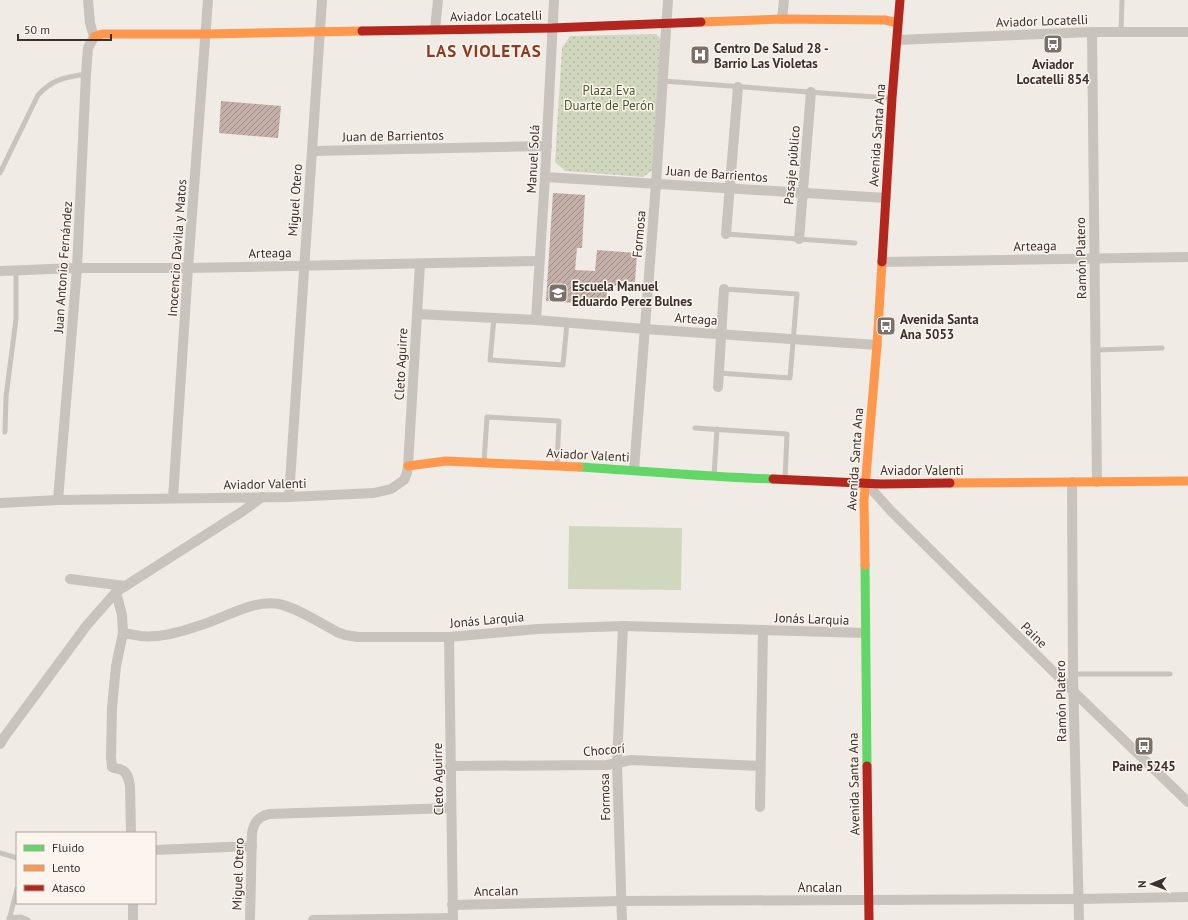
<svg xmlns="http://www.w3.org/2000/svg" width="1188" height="920" font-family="'PT Sans',sans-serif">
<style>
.grass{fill:#d1d6bf}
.park{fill:url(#park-dots)}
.building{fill:url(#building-hatch)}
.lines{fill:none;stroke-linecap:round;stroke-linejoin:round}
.lane{stroke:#c9c3be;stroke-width:5}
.street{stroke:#c9c3be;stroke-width:10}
.fast{stroke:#63d668;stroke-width:9}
.slow{stroke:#ff974d;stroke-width:9}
.jam{stroke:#b3261e;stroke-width:9}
.labels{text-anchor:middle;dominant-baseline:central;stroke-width:3;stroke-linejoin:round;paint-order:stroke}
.street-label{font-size:13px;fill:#3b302b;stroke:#fbf5ee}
.poi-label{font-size:13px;font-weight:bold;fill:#3b302b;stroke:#fbf5ee;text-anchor:start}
.park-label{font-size:13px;fill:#4a5a2e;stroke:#fbf5ee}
.district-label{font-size:17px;font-weight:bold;letter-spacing:1px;fill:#8c3b22;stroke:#fbf5ee}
</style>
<defs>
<pattern id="park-dots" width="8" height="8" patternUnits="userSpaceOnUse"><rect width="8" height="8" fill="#d1d6bf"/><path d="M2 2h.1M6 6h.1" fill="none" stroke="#b4b8a4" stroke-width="1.8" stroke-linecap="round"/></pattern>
<pattern id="building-hatch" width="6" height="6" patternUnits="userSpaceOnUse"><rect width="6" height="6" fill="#c3afa7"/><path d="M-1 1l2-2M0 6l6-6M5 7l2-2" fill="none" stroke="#a08f88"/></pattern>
</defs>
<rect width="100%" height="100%" fill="#f0ebe5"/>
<path class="grass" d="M 569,526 L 682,528 L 681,590 L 568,589 Z"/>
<path class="park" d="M 656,34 L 663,41 L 653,170 L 643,177 L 565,171 L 555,162 L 562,48 L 570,36 Z"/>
<g class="building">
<path d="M 221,101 L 281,106 L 278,138 L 219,133 Z"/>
<path d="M 553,193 L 585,195 L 582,248 L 577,248 L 575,270 L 595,271 L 597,250 L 637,253 L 635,282 L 620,281 L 619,286 L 607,285 L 606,305 L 546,301 Z"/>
</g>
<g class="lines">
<g class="lane">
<path d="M 1121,32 L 1122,0"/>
<path d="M 663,81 L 889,98"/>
<path d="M 0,173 L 38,95 C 54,78 65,78 86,74"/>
<path d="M 726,234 L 855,243"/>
<path d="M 494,318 L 490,360 L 563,365 L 567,323"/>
<path d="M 1096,350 L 1162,348"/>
<path d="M 719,373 L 790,378 L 797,294 L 724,289"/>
<path d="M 695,428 L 787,434 L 785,479"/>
<path d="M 5,432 L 6,397 L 16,319 L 16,270"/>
<path d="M 484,462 L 487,417 L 559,421 L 557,465"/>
<path d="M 714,476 L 717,429"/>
<path d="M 1073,674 L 1170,674"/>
<path d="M 0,853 L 17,858"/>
<path d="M 9,918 L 21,917 L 28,920"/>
<path d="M 9,920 L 17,889"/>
</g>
<g class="street">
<path d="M 782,19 L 784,0"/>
<path d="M 435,29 L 438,0"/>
<path d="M 1092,32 L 1097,482"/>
<path d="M 897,40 L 1092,32 L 1188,32"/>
<path d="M 312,151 L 547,146"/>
<path d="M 545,177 L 886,198"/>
<path d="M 726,234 L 738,87"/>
<path d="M 799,239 L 811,92"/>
<path d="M 882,262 L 1188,257"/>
<path d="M 0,271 L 77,268 L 188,268 L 539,261"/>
<path d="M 417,314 L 536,320 L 645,329 L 877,345"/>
<path d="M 536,320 L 545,177 L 554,0"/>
<path d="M 718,387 L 724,289"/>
<path d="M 634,470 L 656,184 L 668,0"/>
<path d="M 1072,482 L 1073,674 L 1079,920"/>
<path d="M 866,483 L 891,511 L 1074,692 L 1188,802"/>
<path d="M 289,497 L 322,0"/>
<path d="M 173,498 L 188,268 L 208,0"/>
<path d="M 58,500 L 77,268 L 86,74 L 88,48 L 94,37 L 90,23 L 88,0"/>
<path d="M 0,503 L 58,500 L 289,497 L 374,493 L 391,489 L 404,480 L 407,473 L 408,466 L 420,264"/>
<path d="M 70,579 L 125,586"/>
<path d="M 116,592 L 122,615 L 123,633 L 116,666 L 112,708 L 111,757 L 112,767 C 115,769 118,768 122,770 C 128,773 129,780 130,786 L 131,833"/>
<path d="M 123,633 C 129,634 135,635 141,636 C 159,638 181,632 198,626 C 223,619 253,599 279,604 C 297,608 321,623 337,632 L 345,635 L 358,637 L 449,637 L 537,629 L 623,626 L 865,633"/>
<path d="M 449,637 L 453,920"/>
<path d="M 0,744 L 5,736 L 87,625 L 116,592 L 243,511 L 262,497"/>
<path d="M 450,766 L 607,765 L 631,760 L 760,766"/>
<path d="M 760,807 L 763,630"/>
<path d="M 155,850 L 252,846"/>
<path d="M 133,903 L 133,920"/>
<path d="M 452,905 L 621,901 L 1078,899 L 1188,897"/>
<path d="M 250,920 L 252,833 C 254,822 258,817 269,814 L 451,808"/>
<path d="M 313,920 L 453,918"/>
<path d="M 622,920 L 617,763 L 623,626"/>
</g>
<g class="fast">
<path d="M 579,467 C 644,471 708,477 773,479"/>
<path d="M 865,565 L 867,766"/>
</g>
<g class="slow">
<path d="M 701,22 L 782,19 L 885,20 L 898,23"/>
<path d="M 94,37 L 102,34 L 206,34 L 362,31"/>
<path d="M 408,466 L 446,461 L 579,467"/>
<path d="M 950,483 L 1188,481"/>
<path d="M 865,565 L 864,500 L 877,345 L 882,262"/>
</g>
<g class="jam">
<path d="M 362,31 L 552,28 L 701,22"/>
<path d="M 882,262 L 892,98 L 900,0"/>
<path d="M 773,479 L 881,484 L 950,483"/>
<path d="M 867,766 L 869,920"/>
</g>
</g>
<defs>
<symbol id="bus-square" viewBox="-11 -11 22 22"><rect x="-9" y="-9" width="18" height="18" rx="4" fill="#7a716c" stroke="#fbf5ee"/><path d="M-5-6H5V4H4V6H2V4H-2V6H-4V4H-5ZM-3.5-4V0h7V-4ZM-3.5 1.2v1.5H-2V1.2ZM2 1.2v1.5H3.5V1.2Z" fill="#fff"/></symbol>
<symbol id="hospital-square" viewBox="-11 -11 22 22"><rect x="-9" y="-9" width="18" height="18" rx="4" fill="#7a716c" stroke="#fbf5ee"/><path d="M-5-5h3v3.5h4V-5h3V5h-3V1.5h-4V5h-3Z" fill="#fff"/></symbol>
<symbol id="school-square" viewBox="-11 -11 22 22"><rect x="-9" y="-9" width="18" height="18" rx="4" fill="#7a716c" stroke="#fbf5ee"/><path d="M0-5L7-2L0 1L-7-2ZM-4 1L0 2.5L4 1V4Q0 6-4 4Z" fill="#fff"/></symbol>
</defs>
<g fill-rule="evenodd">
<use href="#bus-square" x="1042" y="33" width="22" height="22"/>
<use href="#hospital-square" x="689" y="44" width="22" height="22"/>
<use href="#school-square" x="547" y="282" width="22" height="22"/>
<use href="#bus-square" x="875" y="315" width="22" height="22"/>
<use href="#bus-square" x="1133" y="735" width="22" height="22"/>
</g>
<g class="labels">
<g class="street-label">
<text transform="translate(496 16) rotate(-1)">Aviador Locatelli</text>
<text transform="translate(1042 21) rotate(-2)">Aviador Locatelli</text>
<text transform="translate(877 135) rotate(-86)">Avenida Santa Ana</text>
<text transform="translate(393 136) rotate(-1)">Juan de Barrientos</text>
<text transform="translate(533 159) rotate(-87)">Manuel Solá</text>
<text transform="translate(792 165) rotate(-85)">Pasaje público</text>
<text transform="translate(717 174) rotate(4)">Juan de Barrientos</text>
<text transform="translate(295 200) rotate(-86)">Miguel Otero</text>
<text transform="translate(639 234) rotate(-85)">Formosa</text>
<text transform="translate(1035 246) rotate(-1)">Arteaga</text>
<text transform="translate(177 248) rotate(-86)">Inocencio Davila y Matos</text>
<text transform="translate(270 253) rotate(-1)">Arteaga</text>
<text transform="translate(1081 258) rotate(-91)">Ramón Platero</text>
<text transform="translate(63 267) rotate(-86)">Juan Antonio Fernández</text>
<text transform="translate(696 319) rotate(4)">Arteaga</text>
<text transform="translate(401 364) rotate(-87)">Cleto Aguirre</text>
<text transform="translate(588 455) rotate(3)">Aviador Valenti</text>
<text transform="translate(855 459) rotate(-86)">Avenida Santa Ana</text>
<text x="922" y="470">Aviador Valenti</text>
<text transform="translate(265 484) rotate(-1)">Aviador Valenti</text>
<text transform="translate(812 619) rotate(2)">Jonás Larquia</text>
<text transform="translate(487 620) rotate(-5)">Jonás Larquia</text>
<text transform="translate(1034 635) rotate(45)">Paine</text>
<text transform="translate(1061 701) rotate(-91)">Ramón Platero</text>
<text transform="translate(604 750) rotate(-5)">Chocorí</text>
<text transform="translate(438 779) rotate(-91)">Cleto Aguirre</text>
<text transform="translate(854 784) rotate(-91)">Avenida Santa Ana</text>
<text transform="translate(605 797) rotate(-92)">Formosa</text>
<text transform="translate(238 874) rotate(-88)">Miguel Otero</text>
<text x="820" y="887">Ancalan</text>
<text transform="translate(496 891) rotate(-1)">Ancalan</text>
</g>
<g class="poi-label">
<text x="714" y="48">Centro De Salud 28 -<tspan x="714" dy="15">Barrio Las Violetas</tspan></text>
<text x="1053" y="64" text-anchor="middle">Aviador<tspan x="1053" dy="15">Locatelli 854</tspan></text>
<text x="572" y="286">Escuela Manuel<tspan x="572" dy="15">Eduardo Perez Bulnes</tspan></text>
<text x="900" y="319">Avenida Santa<tspan x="900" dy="15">Ana 5053</tspan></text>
<text x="1144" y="766" text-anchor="middle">Paine 5245</text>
</g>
<g class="park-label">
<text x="609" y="90">Plaza Eva<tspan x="609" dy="15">Duarte de Perón</tspan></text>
</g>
<g class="district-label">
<text x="484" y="51">LAS VIOLETAS</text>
</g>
</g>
<rect x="16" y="832" width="140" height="72" fill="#fbf5ee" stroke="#aea6a0"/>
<rect x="24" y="845" width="20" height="6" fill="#63d668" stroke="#aea6a0"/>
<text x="52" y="852" font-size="12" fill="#3b302b">Fluido</text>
<rect x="24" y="865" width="20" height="6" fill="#ff974d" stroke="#aea6a0"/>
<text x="52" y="872" font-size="12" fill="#3b302b">Lento</text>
<rect x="24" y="885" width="20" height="6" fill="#b3261e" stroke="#aea6a0"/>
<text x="52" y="892" font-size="12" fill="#3b302b">Atasco</text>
<g transform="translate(1152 884) rotate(269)" stroke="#fbf5ee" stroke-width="3" paint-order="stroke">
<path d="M0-3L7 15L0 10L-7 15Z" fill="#3b302b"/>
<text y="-6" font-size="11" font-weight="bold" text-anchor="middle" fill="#3b302b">N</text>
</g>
<path d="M18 34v6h93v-6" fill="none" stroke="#3b302b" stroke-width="2"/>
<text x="24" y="34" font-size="12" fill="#3b302b" stroke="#fbf5ee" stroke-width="3" paint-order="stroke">50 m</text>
</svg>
